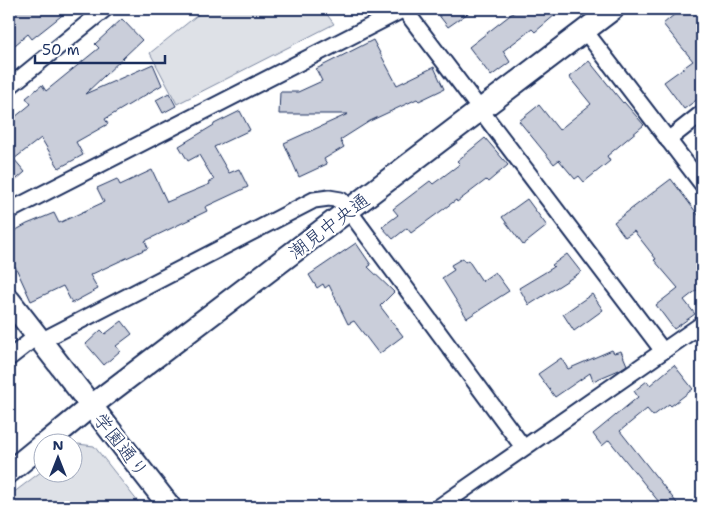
<svg xmlns="http://www.w3.org/2000/svg" width="711" height="516" font-family="'Shantell Sans','Klee One',sans-serif">
<style>
.green{fill:#dee1e7;stroke:#7c88a2}
.building{fill:#caceda;stroke:#1b2f5e}
.lines{fill:none;stroke-linecap:round;stroke-linejoin:round}
.street-casing{stroke:#1b2f5e;stroke-width:19}
.secondary-casing{stroke:#1b2f5e;stroke-width:25}
.street{stroke:#fff;stroke-width:15}
.secondary{stroke:#fff;stroke-width:21}
.labels{text-anchor:middle;dominant-baseline:central;stroke-width:4.5;stroke-linejoin:round;paint-order:stroke}
.street-label{font-size:19px;fill:#1b2f5e;stroke:#fff}
</style>
<rect width="100%" height="100%" fill="#fff"/>
<filter id="ink" filterUnits="userSpaceOnUse"><feTurbulence type="fractalNoise" baseFrequency=".02" numOctaves="2"/><feDisplacementMap in="SourceGraphic" scale="10" xChannelSelector="R" yChannelSelector="G"/><feConvolveMatrix kernelMatrix="1 2 1 2 8 2 1 2 1" color-interpolation-filters="sRGB"/></filter>
<g filter="url(#ink)">
<g class="green">
<path d="M 205,9 L 323,9 L 334,24 L 177,104 L 150,53 Z"/>
<path d="M 78,444 L 94,446 L 142,507 L 9,507 L 9,496 L 42,471 L 42,474 L 72,474 L 73,448 Z"/>
</g>
<g class="building">
<path d="M 16,9 L 70,9 L 32,39 L 28,34 L 9,50 L 9,14 Z"/>
<path d="M 434,9 L 474,9 L 448,27 Z"/>
<path d="M 518,9 L 562,9 L 535,32 L 532,29 L 503,51 L 510,62 L 491,76 L 469,47 Z"/>
<path d="M 681,9 L 702,9 L 702,96 L 684,109 L 664,82 L 693,61 L 663,24 Z"/>
<path d="M 122,19 L 142,40 L 85,94 L 153,64 L 162,85 L 105,119 L 108,124 L 76,142 L 83,155 L 59,168 L 41,138 L 14,159 L 25,172 L 9,186 L 9,122 L 31,104 L 26,98 L 42,85 L 46,91 L 99,48 L 95,44 Z"/>
<path d="M 373,40 L 397,85 L 434,67 L 444,89 L 419,101 L 417,99 L 370,121 L 340,140 L 344,147 L 324,159 L 327,164 L 299,177 L 284,143 L 348,114 L 279,114 L 280,92 L 298,92 L 322,81 L 316,69 Z"/>
<path d="M 589,61 L 623,103 L 624,102 L 644,125 L 607,156 L 610,161 L 584,182 L 579,176 L 575,179 L 559,160 L 554,164 L 519,121 L 539,105 L 559,130 L 591,104 L 569,77 Z"/>
<path d="M 169,93 L 176,106 L 163,113 L 156,100 Z"/>
<path d="M 240,111 L 250,130 L 214,147 L 229,173 L 239,169 L 248,187 L 205,207 L 207,211 L 145,241 L 148,248 L 90,275 L 98,289 L 72,303 L 63,286 L 31,301 L 15,266 L 9,270 L 9,234 L 27,224 L 54,213 L 59,223 L 104,202 L 97,188 L 117,179 L 120,185 L 152,170 L 167,202 L 210,184 L 209,182 L 214,180 L 199,155 L 188,161 L 179,146 L 214,125 L 214,124 Z"/>
<path d="M 485,138 L 508,165 L 488,182 L 486,180 L 457,202 L 456,200 L 411,233 L 407,228 L 393,239 L 382,227 L 398,215 L 393,209 L 430,181 L 433,184 L 460,164 L 457,161 Z"/>
<path d="M 671,179 L 702,220 L 702,286 L 684,300 L 695,314 L 674,329 L 656,305 L 678,288 L 654,260 L 656,259 L 634,231 L 625,237 L 614,222 Z"/>
<path d="M 527,199 L 547,226 L 523,245 L 502,217 Z"/>
<path d="M 356,243 L 371,265 L 368,267 L 394,292 L 380,306 L 403,336 L 379,354 L 354,321 L 348,324 L 329,285 L 325,288 L 323,284 L 317,288 L 309,275 Z"/>
<path d="M 567,254 L 581,272 L 529,305 L 519,288 L 554,267 L 552,265 Z"/>
<path d="M 463,258 L 465,262 L 468,260 L 482,281 L 495,272 L 509,291 L 467,318 L 442,278 L 454,270 L 451,265 Z"/>
<path d="M 592,294 L 603,310 L 574,331 L 563,314 Z"/>
<path d="M 122,321 L 132,334 L 116,346 L 120,351 L 104,365 L 86,344 L 101,330 L 105,334 Z"/>
<path d="M 612,350 L 614,353 L 621,351 L 627,365 L 619,370 L 593,381 L 590,373 L 555,397 L 538,374 L 561,358 L 568,369 Z"/>
<path d="M 674,365 L 693,389 L 671,406 L 669,404 L 653,416 L 647,409 L 620,431 L 680,507 L 663,507 L 609,440 L 602,446 L 593,434 L 638,397 L 634,391 L 647,381 L 650,385 Z"/>
</g>
<g class="lines">
<defs>
<g id="street">
<path d="M 404,9 L 663,351"/>
<path d="M 585,31 L 702,184"/>
<path d="M 9,87 L 105,9"/>
<path d="M 668,140 L 702,113"/>
<path d="M 9,211 L 404,9"/>
<path d="M 41,341 L 314,200 L 329,198 L 341,200 L 523,447"/>
<path d="M 9,358 L 37,336"/>
<path d="M 439,507 L 702,324"/>
</g>
<g id="secondary">
<path d="M 9,300 L 170,507"/>
<path d="M 45,444 L 91,406 L 613,9"/>
<path d="M 9,472 L 42,445"/>
</g>
</defs>
<use href="#street" class="street-casing"/>
<use href="#secondary" class="secondary-casing"/>
<use href="#street" class="street"/>
<use href="#secondary" class="secondary"/>
</g>
</g>
<g class="labels">
<g class="street-label">
<text transform="translate(329 226) rotate(-37)">潮見中央通</text>
<text transform="translate(121 445) rotate(52)">学園通り</text>
</g>
</g>
<rect width="711" height="516" fill="none" stroke="#fff" stroke-width="30"/>
<rect x="15" y="15" width="681" height="486" fill="none" stroke="#1b2f5e" stroke-width="2" filter="url(#ink)"/>
<g transform="translate(58 458)"><circle r="24" fill="#ffffff" stroke="#a4acbf"/>
<path d="M0-4L9 19L0 12L-9 19Z" fill="#1b2f5e"/>
<text y="-8" font-size="14" font-weight="bold" text-anchor="middle" fill="#1b2f5e">N</text>
</g>
<path d="M35 55v8h130v-8" fill="none" stroke="#1b2f5e" stroke-width="2.5"/>
<text x="42" y="55" font-size="15" fill="#1b2f5e" stroke="#ffffff" stroke-width="4" paint-order="stroke">50 m</text>
</svg>
